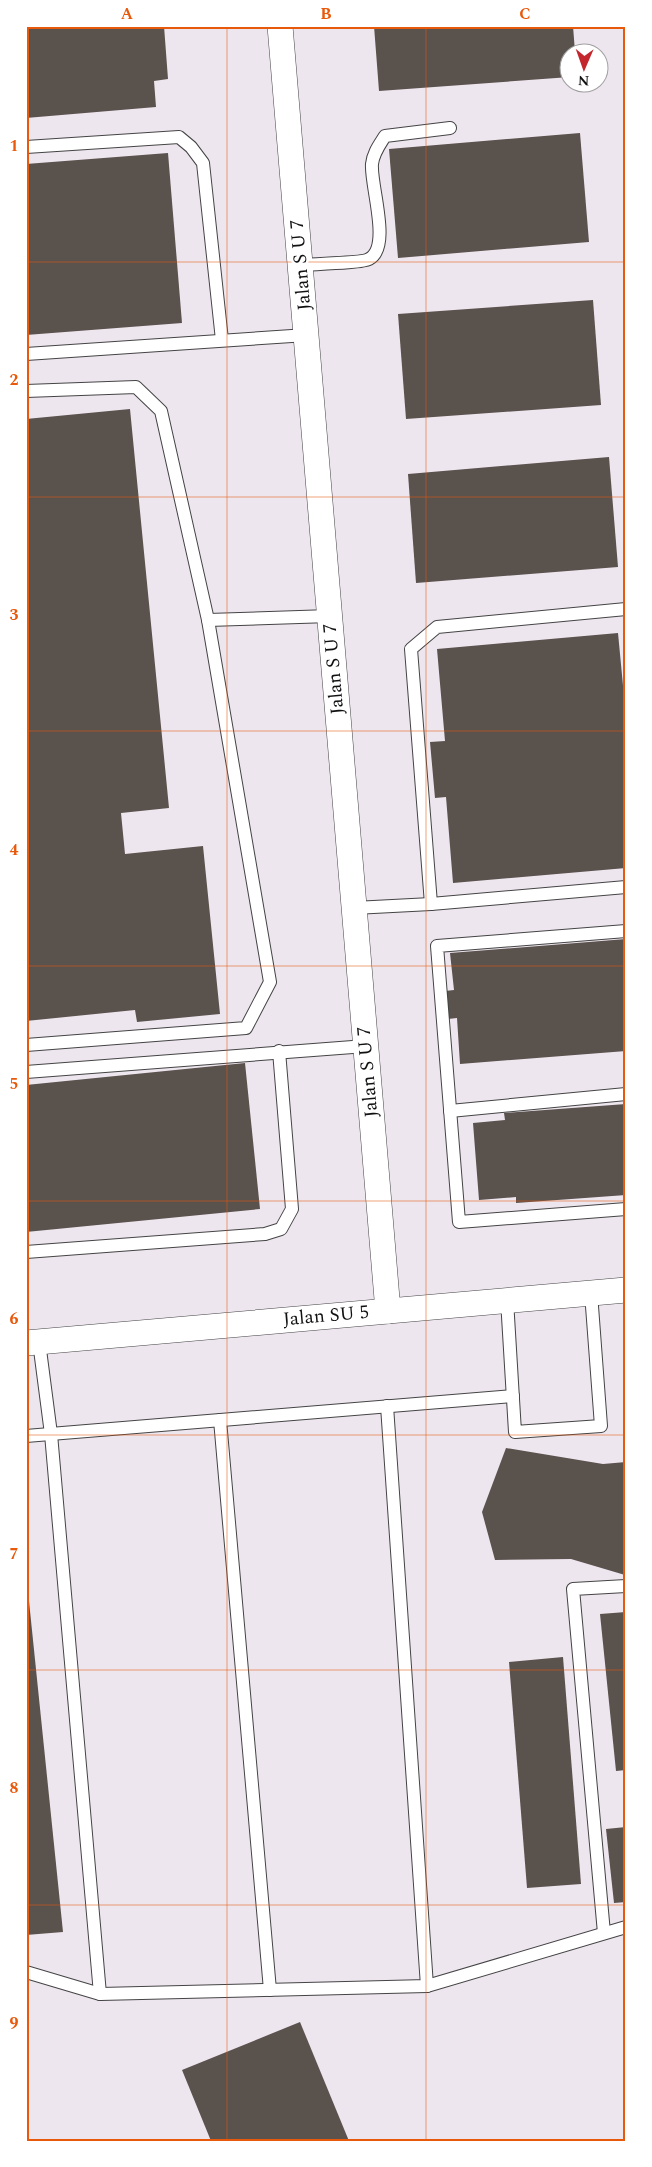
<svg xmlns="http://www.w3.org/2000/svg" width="652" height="2167" font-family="Spectral,serif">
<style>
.industrial{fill:#eee6ef;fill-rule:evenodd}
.building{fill:#5a524d}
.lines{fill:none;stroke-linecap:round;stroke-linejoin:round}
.lane-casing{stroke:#444;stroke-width:14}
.street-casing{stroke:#444;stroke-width:26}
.lane{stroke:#fff;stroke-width:12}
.street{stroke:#fff;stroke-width:25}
.grid{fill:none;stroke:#e8590c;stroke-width:1;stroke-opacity:0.55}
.labels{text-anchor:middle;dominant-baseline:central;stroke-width:5;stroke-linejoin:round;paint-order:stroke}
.street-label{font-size:19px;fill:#111;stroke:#fff}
.neatline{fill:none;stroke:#e8590c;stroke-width:2}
.grid-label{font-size:16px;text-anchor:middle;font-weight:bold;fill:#e8590c}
</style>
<rect width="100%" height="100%" fill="#fffdf5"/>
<path class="industrial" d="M 26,26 L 626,26 L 626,2141 L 26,2141 ZM 570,52 L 600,52 L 600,82 L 570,82 Z"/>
<g class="building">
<path d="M 26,26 L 164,26 L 168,79 L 154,81 L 156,107 L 26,118 Z"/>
<path d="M 374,26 L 573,26 L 575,52 L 570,52 L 570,77 L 379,91 Z"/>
<path d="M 580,133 L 589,242 L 398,258 L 389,149 Z"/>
<path d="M 168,153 L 182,323 L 26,335 L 26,164 Z"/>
<path d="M 593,300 L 601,405 L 406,419 L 398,314 Z"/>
<path d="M 130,409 L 169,808 L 121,813 L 125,854 L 203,846 L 220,1014 L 137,1022 L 135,1010 L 26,1021 L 26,419 Z"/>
<path d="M 609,457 L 618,567 L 416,583 L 408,474 Z"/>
<path d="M 618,633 L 626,717 L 626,868 L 453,883 L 446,797 L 435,798 L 430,742 L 445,741 L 437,649 Z"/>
<path d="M 626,939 L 626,1051 L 460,1064 L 457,1018 L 448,1019 L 445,991 L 454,990 L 450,953 Z"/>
<path d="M 245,1063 L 260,1209 L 26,1232 L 26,1085 Z"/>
<path d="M 626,1104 L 626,1195 L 516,1203 L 516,1197 L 479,1200 L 473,1123 L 505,1120 L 504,1113 Z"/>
<path d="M 506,1448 L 603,1464 L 626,1462 L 625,1575 L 571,1559 L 495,1560 L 482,1512 Z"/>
<path d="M 26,1572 L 63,1932 L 26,1935 Z"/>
<path d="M 626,1612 L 626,1770 L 616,1771 L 600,1614 Z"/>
<path d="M 563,1657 L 581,1884 L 527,1888 L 509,1662 Z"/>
<path d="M 626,1827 L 626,1902 L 614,1903 L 606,1829 Z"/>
<path d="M 300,2022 L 349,2141 L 211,2141 L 182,2070 Z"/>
</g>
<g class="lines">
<defs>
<g id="lane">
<path d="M 26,147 L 179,137 L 191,147 L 203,163 L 222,340"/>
<path d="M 301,265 C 312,264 363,263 369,259 C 392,247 370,185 372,164 C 373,153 380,144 385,136 L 450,128"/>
<path d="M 26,354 L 307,335"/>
<path d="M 26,391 L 136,387 L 161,411 L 208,620 L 270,982 L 246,1028 L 26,1045"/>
<path d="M 208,620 L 330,616"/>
<path d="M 431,904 L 411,649 L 437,627 L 626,609"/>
<path d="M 354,908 L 431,904 L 626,887"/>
<path d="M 626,931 L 437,946 L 459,1222 L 626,1209"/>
<path d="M 26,1072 L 366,1046"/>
<path d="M 450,1111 L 626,1094"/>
<path d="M 26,1252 L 265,1234 L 281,1229 L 292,1209 L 279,1051"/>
<path d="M 507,1300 L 515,1432 L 601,1426 L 591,1293"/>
<path d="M 39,1342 L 51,1434 L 100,1994"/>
<path d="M 387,1406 L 427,1986"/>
<path d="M 220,1420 L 270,1990"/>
<path d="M 26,1436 L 513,1396"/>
<path d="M 604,1933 L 573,1589 L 626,1586"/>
<path d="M 26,1972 L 100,1994 L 427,1986 L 626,1927"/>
</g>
<g id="street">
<path d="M 280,26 L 388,1311"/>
<path d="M 26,1343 L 626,1290"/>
</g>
</defs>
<use href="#lane" class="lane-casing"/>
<use href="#street" class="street-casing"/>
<use href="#lane" class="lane"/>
<use href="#street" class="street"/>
</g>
<path class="grid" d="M 227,26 L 227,2141M 426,26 L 426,2141M 26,262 L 626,262M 26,497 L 626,497M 26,731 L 626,731M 26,966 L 626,966M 26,1201 L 626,1201M 26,1435 L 626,1435M 26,1670 L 626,1670M 26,1905 L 626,1905"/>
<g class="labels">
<g class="street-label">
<text transform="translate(301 265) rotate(-95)">Jalan S U 7</text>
<text transform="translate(334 669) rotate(-95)">Jalan S U 7</text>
<text transform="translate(368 1072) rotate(-95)">Jalan S U 7</text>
<text transform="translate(326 1316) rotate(-5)">Jalan SU 5</text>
</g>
</g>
<rect width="652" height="2167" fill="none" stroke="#ffffff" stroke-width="55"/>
<g transform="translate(584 68) rotate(182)"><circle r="24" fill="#ffffff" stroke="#a0a0a0"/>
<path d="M0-4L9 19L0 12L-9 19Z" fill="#c4262e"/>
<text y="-8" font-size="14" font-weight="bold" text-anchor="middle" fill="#111111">N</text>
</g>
<rect x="28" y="28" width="596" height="2112" class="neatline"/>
<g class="grid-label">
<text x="127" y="19">A</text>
<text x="326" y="19">B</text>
<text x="525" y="19">C</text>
<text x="14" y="151">1</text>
<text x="14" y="385">2</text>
<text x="14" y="620">3</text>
<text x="14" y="855">4</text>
<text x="14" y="1089">5</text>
<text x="14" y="1324">6</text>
<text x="14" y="1559">7</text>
<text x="14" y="1793">8</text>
<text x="14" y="2028">9</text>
</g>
</svg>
